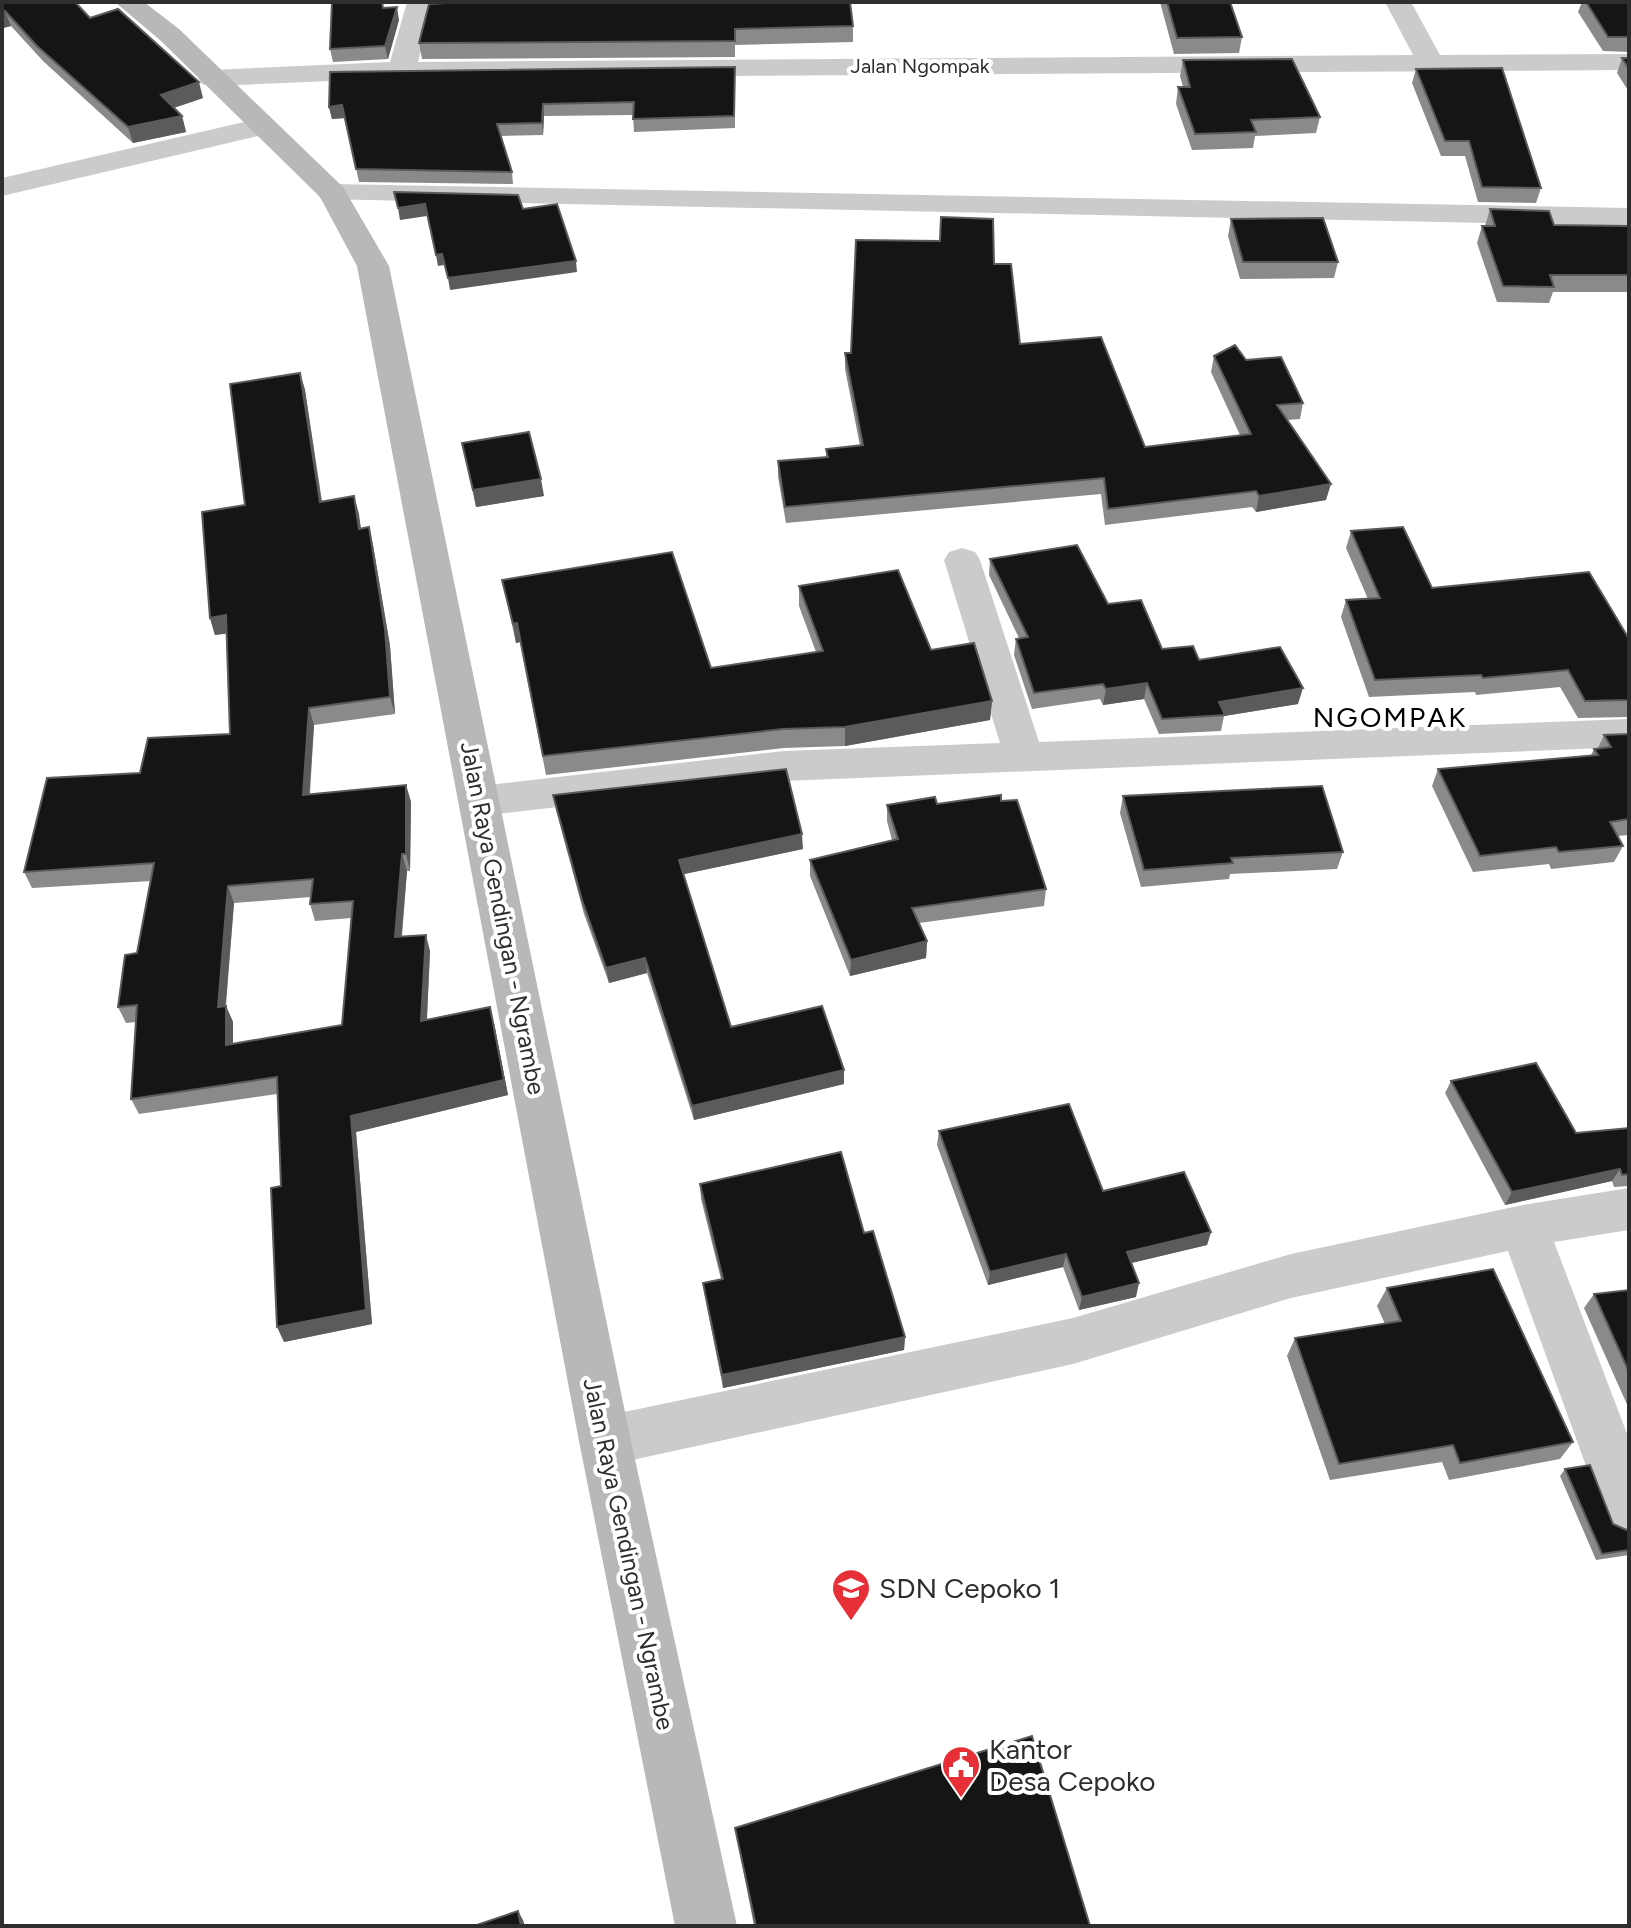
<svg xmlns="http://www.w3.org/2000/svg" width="1631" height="1928" font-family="Figtree,sans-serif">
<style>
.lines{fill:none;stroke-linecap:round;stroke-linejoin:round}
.street{fill:#cbcbcb;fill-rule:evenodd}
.secondary{fill:#b8b8b8;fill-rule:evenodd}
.wall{fill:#8a8a8a;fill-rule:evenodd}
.shaded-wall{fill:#5b5b5b}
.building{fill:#151515;stroke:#5b5b5b;stroke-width:2;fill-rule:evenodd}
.labels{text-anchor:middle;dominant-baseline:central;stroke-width:8;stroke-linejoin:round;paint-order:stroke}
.far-street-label{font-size:20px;fill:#2e2e2e;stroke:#fff}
.street-label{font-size:24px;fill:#2e2e2e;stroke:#fff}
.quarter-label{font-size:28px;letter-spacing:2px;fill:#000;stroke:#fff}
.near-poi-label{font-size:28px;fill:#2e2e2e;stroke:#fff;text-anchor:start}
</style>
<rect width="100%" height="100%" fill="#fff"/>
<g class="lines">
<g class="street">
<path d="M 407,2 L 433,2 L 418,62 L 1413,55 L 1385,2 L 1411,2 L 1440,55 L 1629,54 L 1629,70 L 402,78 L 212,86 L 202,84 L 198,78 L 202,72 L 212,70 L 390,62 Z"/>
<path d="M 261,118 L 271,121 L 275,127 L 271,133 L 2,196 L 2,178 Z"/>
<path d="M 332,184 L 1629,208 L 1629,226 L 321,199 L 317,193 L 321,187 Z"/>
<path d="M 962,548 L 975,552 L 980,560 L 1039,742 L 1629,719 L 1629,747 L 784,781 L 480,816 L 466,812 L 460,801 L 466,790 L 480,786 L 784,751 L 1000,743 L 944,560 L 949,552 Z"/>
<path d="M 1629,1188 L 1629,1230 L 1554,1242 L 1629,1439 L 1629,1536 L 1610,1529 L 1602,1510 L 1508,1251 L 1291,1298 L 1073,1364 L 605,1466 L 586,1459 L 579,1441 L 586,1423 L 605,1416 L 1073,1318 L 1291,1254 L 1523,1205 Z"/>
</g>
<path class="secondary" d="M 115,2 L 144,2 L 179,29 L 343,187 L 389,266 L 631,1441 L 737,1926 L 675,1926 L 579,1441 L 357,266 L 320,197 L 161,41 Z"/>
</g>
<g class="wall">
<path d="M 2,2 L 90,18 L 203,98 L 173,108 L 182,116 L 186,132 L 133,143 L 43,61 L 11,26 L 3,28 Z"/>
<path d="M 1160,2 L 1230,2 L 1242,37 L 1239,53 L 1174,54 Z"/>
<path d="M 1582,2 L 1629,2 L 1629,52 L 1603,51 L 1578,12 Z"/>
<path d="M 463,3 L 853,26 L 853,42 L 735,45 L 735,57 L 422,59 L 419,43 Z"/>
<path d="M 399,20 L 388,59 L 333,62 L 330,49 Z"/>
<path d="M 1622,58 L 1629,58 L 1629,92 L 1617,73 Z"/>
<path d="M 1183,60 L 1320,117 L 1316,133 L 1255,136 L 1253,148 L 1192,150 L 1176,104 L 1178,87 L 1183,87 L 1180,76 Z"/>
<path d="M 735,67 L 735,128 L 634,132 L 633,115 L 544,116 L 543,135 L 501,136 L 512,172 L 513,184 L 359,182 L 345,118 L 332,119 L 329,107 Z"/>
<path d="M 1416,69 L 1541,188 L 1536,203 L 1478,202 L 1465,156 L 1441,156 L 1412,83 Z"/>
<path d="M 1490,209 L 1554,225 L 1629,226 L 1629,292 L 1553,292 L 1549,303 L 1497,302 L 1477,243 L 1482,226 L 1485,226 Z"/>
<path d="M 1231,219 L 1338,262 L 1334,278 L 1240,279 L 1228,236 Z"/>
<path d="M 994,264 L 1020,344 L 1145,447 L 1240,435 L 1211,372 L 1214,356 L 1246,360 L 1303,403 L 1300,419 L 1287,420 L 1326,500 L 1256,512 L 1252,507 L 1105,525 L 1101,494 L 786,523 L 778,477 L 778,461 L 826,457 L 826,449 L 860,446 L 845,369 L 845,353 L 851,353 Z"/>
<path d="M 300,373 L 305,390 L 322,501 L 354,496 L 361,528 L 373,545 L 390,646 L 395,714 L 314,725 L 310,794 L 406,785 L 411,802 L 410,871 L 407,871 L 402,936 L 430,951 L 427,1020 L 494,1023 L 508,1095 L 356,1132 L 372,1324 L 284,1342 L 281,1186 L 277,1094 L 139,1114 L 131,1099 L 136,1022 L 126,1023 L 118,1007 L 137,953 L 151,881 L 32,888 L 24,872 L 140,773 L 230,734 L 226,633 L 215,635 L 210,618 L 245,505 ZM 311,897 L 310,904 L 315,921 L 351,918 L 342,1025 L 233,1044 L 233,1022 L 226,1006 L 234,903 Z"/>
<path d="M 462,443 L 544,496 L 476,507 Z"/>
<path d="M 1351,531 L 1432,588 L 1629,639 L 1629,717 L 1578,718 L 1560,687 L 1476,695 L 1475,692 L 1369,697 L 1341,617 L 1346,600 L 1368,599 L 1346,548 Z"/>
<path d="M 990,559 L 1108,604 L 1162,649 L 1199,660 L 1298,704 L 1224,716 L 1221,731 L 1159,734 L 1144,699 L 1103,705 L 1100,699 L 1032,709 L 1014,655 L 1016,639 L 1019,638 L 989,575 Z"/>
<path d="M 502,580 L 711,668 L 816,652 L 799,606 L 799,586 L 931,650 L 992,701 L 990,720 L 845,746 L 784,748 L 546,775 L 520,642 L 516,643 Z"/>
<path d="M 1629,734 L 1629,835 L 1618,836 L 1623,846 L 1614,862 L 1551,869 L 1549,864 L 1473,872 L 1432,786 L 1438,769 L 1591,755 L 1594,749 L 1598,748 L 1604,735 Z"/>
<path d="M 553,795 L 803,849 L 683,874 L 731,1027 L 844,1070 L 844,1084 L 694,1120 L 647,973 L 609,983 L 584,914 L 556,810 Z"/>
<path d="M 1123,796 L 1343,852 L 1337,869 L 1230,874 L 1229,879 L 1141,887 L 1120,813 Z"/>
<path d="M 1001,801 L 1046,889 L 1044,906 L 919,923 L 927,941 L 926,958 L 850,976 L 810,876 L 810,860 L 892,840 L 887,821 L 887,805 Z"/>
<path d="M 1451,1081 L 1576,1133 L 1629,1128 L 1629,1186 L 1614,1187 L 1612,1181 L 1505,1205 L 1445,1093 Z"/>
<path d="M 939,1131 L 1103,1191 L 1211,1232 L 1207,1245 L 1131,1263 L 1136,1297 L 1079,1310 L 1063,1267 L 988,1285 L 937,1145 Z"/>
<path d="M 700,1184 L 864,1233 L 905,1337 L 904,1350 L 723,1388 L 705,1297 L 703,1283 L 721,1279 L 701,1199 Z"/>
<path d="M 1387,1288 L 1573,1442 L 1560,1459 L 1449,1480 L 1442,1462 L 1330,1480 L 1287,1356 L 1295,1338 L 1385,1324 L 1377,1306 Z"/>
<path d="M 1629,1290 L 1629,1409 L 1584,1308 L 1594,1294 Z"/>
<path d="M 1565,1469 L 1613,1524 L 1629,1531 L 1629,1555 L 1596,1560 L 1560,1476 Z"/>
<path d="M 735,1828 L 1090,1926 L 754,1926 Z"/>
</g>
<g class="shaded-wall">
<path d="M 397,7 L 399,20 L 388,59 L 385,46 Z"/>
<path d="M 5,11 L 11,26 L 3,28 L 2,12 Z"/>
<path d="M 199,82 L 203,98 L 165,111 L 161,95 Z"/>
<path d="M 543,104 L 544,116 L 543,135 L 542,123 Z"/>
<path d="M 342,105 L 345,118 L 332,119 L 329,107 Z"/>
<path d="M 182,116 L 186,132 L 133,143 L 128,127 Z"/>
<path d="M 425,204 L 427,216 L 400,220 L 398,208 Z"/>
<path d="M 442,254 L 444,265 L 438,266 L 436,255 Z"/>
<path d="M 576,261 L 577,272 L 450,290 L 448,278 Z"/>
<path d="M 300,373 L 305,390 L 324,519 L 320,502 Z"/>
<path d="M 541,479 L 544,496 L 476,507 L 473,490 Z"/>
<path d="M 1331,484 L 1326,500 L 1256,512 L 1259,496 Z"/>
<path d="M 354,496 L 359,514 L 363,546 L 359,529 Z"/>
<path d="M 369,527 L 373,545 L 390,646 L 395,714 L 390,697 Z"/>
<path d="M 226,615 L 232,633 L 215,635 L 210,618 Z"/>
<path d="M 517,623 L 520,642 L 516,643 L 513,624 Z"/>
<path d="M 1147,683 L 1144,699 L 1103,705 L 1106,689 Z"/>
<path d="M 1303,688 L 1298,704 L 1224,716 L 1219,702 Z"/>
<path d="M 992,701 L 990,720 L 845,746 L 845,727 Z"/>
<path d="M 309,708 L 314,725 L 308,812 L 303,795 Z"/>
<path d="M 406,785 L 411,802 L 410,871 L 406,854 Z"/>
<path d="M 802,834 L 803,849 L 680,875 L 679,860 Z"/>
<path d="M 402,854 L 407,871 L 400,953 L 395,937 Z"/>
<path d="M 228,886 L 234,903 L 224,1023 L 218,1007 Z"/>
<path d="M 426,935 L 430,951 L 426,1037 L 421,1021 Z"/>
<path d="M 927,941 L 926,958 L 850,976 L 851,960 Z"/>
<path d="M 645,958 L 647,973 L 609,983 L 606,968 Z"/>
<path d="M 226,1006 L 233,1022 L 233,1061 L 226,1045 Z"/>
<path d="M 494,1023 L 508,1095 L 356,1132 L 372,1324 L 284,1342 L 277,1327 L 351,1116 Z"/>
<path d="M 844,1070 L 844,1084 L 694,1120 L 692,1106 Z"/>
<path d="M 1620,1169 L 1612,1181 L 1505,1205 L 1512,1192 Z"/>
<path d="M 1211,1232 L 1207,1245 L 1123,1265 L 1127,1252 Z"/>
<path d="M 1066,1254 L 1063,1267 L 988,1285 L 990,1272 Z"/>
<path d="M 1139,1283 L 1136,1297 L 1079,1310 L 1082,1297 Z"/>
<path d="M 905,1337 L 904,1350 L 723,1388 L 722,1375 Z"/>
<path d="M 518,1911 L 523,1920 L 525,1926 L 521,1926 Z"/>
</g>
<g class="building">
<path d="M 2,2 L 75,2 L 90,18 L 118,9 L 199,82 L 161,95 L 182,116 L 128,127 L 37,46 L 5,11 L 2,12 Z"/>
<path d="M 332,2 L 382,2 L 383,8 L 397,7 L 385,46 L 330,49 Z"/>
<path d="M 463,2 L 850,2 L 853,26 L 735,29 L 735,41 L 419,43 L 429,4 Z"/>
<path d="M 1167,2 L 1230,2 L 1242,37 L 1177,38 Z"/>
<path d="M 1586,2 L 1629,2 L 1629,37 L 1608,37 Z"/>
<path d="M 1622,58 L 1629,58 L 1629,69 Z"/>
<path d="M 1292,59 L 1320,117 L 1251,120 L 1256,132 L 1195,134 L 1178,87 L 1190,87 L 1183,60 Z"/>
<path d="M 735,67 L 734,116 L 633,119 L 634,102 L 543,104 L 542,123 L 497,124 L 512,172 L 356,169 L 342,105 L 329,107 L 330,72 Z"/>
<path d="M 1502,68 L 1541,188 L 1482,187 L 1469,141 L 1445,141 L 1416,69 Z"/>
<path d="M 394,192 L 518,195 L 523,209 L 557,204 L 576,261 L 448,278 L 442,254 L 436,255 L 425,204 L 398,208 Z"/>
<path d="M 1490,209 L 1549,211 L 1554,225 L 1629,226 L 1629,275 L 1550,275 L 1554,287 L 1503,286 L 1482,226 L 1495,226 Z"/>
<path d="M 941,217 L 993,219 L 994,264 L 1011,264 L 1020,344 L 1101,337 L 1145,447 L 1251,434 L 1214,356 L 1235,345 L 1246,360 L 1281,357 L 1303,403 L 1277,405 L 1331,484 L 1259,496 L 1256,491 L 1108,509 L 1104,478 L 785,507 L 778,461 L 828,457 L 826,449 L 863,445 L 845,353 L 851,353 L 856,240 L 940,241 Z"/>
<path d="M 1323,218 L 1338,262 L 1243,262 L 1231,219 Z"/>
<path d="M 300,373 L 320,502 L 354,496 L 359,529 L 369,527 L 385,629 L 390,697 L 309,708 L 303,795 L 406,785 L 406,854 L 402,854 L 395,937 L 426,935 L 421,1021 L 490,1007 L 504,1080 L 351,1116 L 366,1310 L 277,1327 L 271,1188 L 281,1186 L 277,1077 L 131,1099 L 137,1005 L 118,1007 L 125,955 L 137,953 L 154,863 L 24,872 L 47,778 L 140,773 L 148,738 L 230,734 L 226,615 L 210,618 L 202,512 L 245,505 L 230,384 ZM 313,879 L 310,904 L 353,901 L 342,1025 L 226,1045 L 226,1006 L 218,1007 L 228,886 Z"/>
<path d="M 529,432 L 541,479 L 473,490 L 462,443 Z"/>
<path d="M 1403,527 L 1432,588 L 1589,572 L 1629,639 L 1629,700 L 1585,701 L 1568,670 L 1483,678 L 1481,675 L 1375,680 L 1346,600 L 1380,598 L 1351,531 Z"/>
<path d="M 1077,545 L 1108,604 L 1141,600 L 1162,649 L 1193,646 L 1199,660 L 1280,647 L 1303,688 L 1219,702 L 1225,715 L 1162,719 L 1147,683 L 1106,689 L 1103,684 L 1034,693 L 1016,639 L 1028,637 L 990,559 Z"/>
<path d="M 672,552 L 711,668 L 823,651 L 799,586 L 898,570 L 931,650 L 974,643 L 992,701 L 845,727 L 783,729 L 543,756 L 517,623 L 513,624 L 502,580 Z"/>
<path d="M 1629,734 L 1629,819 L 1610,822 L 1623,846 L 1559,852 L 1556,847 L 1480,856 L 1438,769 L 1598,755 L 1594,749 L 1611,747 L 1604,735 Z"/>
<path d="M 786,769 L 802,834 L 679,860 L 731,1027 L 822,1006 L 844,1070 L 692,1106 L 645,958 L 606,968 L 582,900 L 553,795 Z"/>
<path d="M 1322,786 L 1343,852 L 1231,858 L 1233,863 L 1144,870 L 1123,796 Z"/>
<path d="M 1001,795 L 1001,801 L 1017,800 L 1046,889 L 912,908 L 927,941 L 851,960 L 810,860 L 898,839 L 887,805 L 935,797 L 937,804 Z"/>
<path d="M 1536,1063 L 1576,1133 L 1629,1128 L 1629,1174 L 1622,1175 L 1620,1169 L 1512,1192 L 1451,1081 Z"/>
<path d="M 1069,1104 L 1103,1191 L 1184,1172 L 1211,1232 L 1127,1252 L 1139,1283 L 1082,1297 L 1066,1254 L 990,1272 L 939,1131 Z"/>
<path d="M 841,1152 L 864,1233 L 873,1231 L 905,1337 L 722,1375 L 703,1283 L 723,1279 L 700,1184 Z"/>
<path d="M 1493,1269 L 1573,1442 L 1460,1463 L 1453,1445 L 1339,1464 L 1295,1338 L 1401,1321 L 1387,1288 Z"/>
<path d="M 1629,1290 L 1629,1372 L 1594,1294 Z"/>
<path d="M 1590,1465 L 1613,1524 L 1629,1531 L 1629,1550 L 1602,1554 L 1565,1469 Z"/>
<path d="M 1032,1736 L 1090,1926 L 756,1926 L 735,1828 Z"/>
<path d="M 518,1911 L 521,1926 L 474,1926 Z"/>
</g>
<defs>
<symbol id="school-pin" viewBox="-11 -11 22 30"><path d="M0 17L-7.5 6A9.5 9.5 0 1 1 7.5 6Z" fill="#e62f36" stroke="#fff"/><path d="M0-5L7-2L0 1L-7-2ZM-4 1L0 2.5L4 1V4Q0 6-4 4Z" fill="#fff"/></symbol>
<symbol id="civic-pin" viewBox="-11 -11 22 30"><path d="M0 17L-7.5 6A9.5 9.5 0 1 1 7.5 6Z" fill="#e62f36" stroke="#fff"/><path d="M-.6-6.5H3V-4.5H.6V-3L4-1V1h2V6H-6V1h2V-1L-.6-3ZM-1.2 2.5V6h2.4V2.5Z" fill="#fff"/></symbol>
</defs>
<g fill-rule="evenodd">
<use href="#school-pin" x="829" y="1566" width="44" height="60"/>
<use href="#civic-pin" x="939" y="1743" width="44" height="60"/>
</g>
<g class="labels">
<g class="far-street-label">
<text x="920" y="66">Jalan Ngompak</text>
</g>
<g class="street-label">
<text transform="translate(503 918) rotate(79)">Jalan Raya Gendingan - Ngrambe</text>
<text transform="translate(629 1554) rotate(78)">Jalan Raya Gendingan - Ngrambe</text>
</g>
<g class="quarter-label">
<text x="1390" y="717">NGOMPAK</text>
</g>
<g class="near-poi-label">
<text x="879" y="1588">SDN Cepoko 1</text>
<text x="989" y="1749">Kantor<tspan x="989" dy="32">Desa Cepoko</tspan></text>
</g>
</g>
<rect width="1631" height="1928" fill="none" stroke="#2e2e2e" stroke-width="8"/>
</svg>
